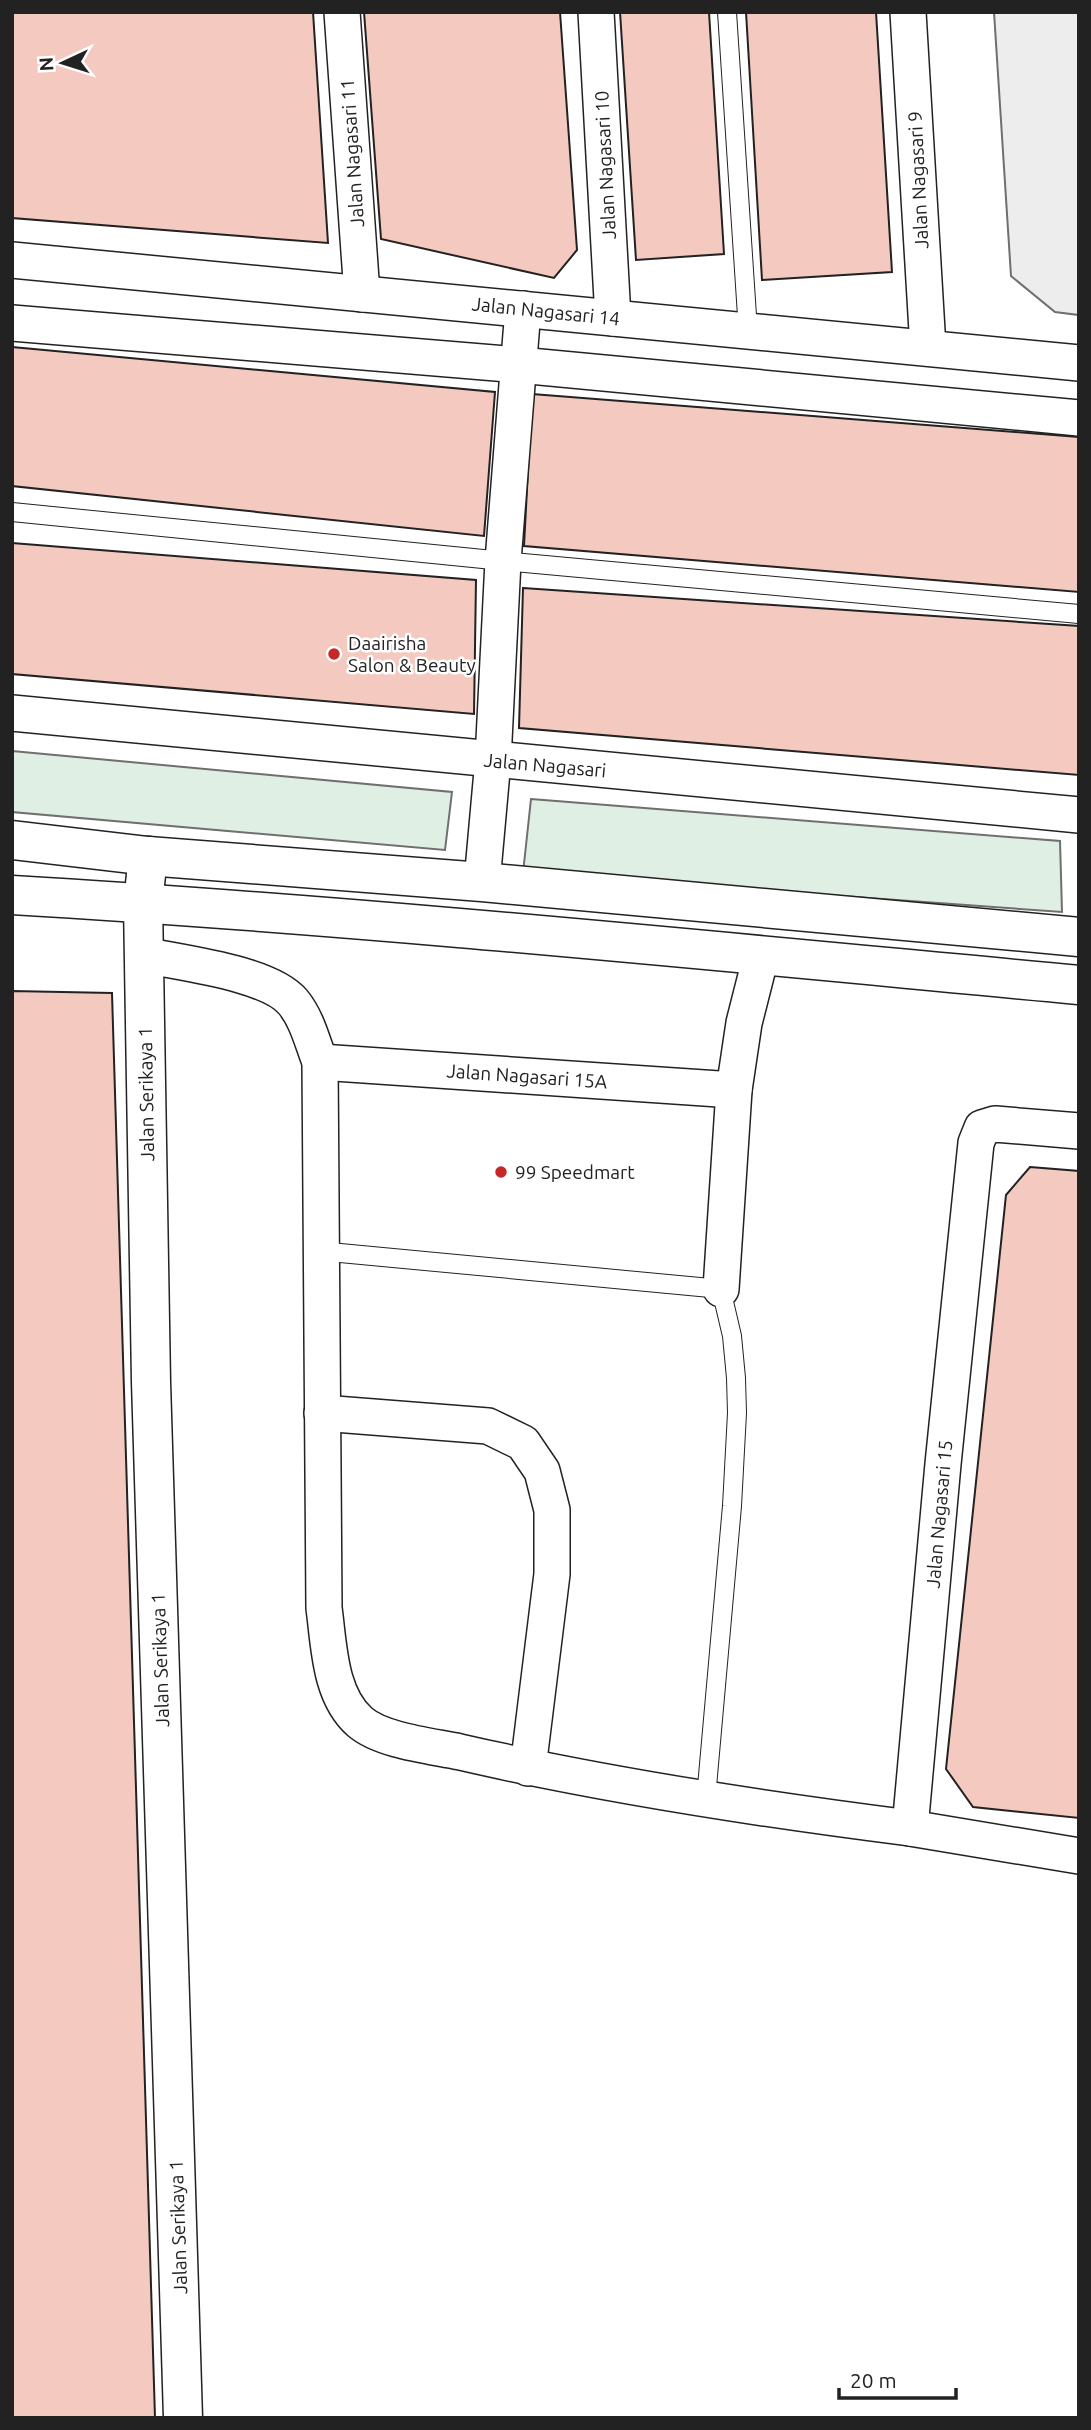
<svg xmlns="http://www.w3.org/2000/svg" width="1091" height="2430" font-family="Ubuntu,sans-serif">
<style>
.green{fill:#e0efe3;stroke:#6f6f6f;stroke-width:2}
.parking{fill:#ededed;stroke:#6f6f6f;stroke-width:2}
.building{fill:#f3c9c0;stroke:#222;stroke-width:2}
.lines{fill:none;stroke-linecap:round;stroke-linejoin:round}
.lane-casing{stroke:#222;stroke-width:20}
.street-casing{stroke:#222;stroke-width:38}
.secondary-casing{stroke:#222;stroke-width:41}
.lane{stroke:#fff;stroke-width:18}
.street{stroke:#fff;stroke-width:35}
.secondary{stroke:#fff;stroke-width:38}
.poi-dot{fill:#c62828;stroke:#fff;stroke-width:2.5}
.labels{text-anchor:middle;dominant-baseline:central;stroke-width:5;stroke-linejoin:round;paint-order:stroke}
.street-label{font-size:19px;fill:#222;stroke:#fff}
.poi-label{font-size:19px;fill:#222;stroke:#fff;text-anchor:start}
</style>
<rect width="100%" height="100%" fill="#fff"/>
<g class="green">
<path d="M 12,751 L 452,792 L 445,850 L 12,812 Z"/>
<path d="M 531,799 L 1060,841 L 1062,912 L 523,873 Z"/>
</g>
<path class="parking" d="M 994,12 L 1079,12 L 1079,315 L 1055,312 L 1011,276 Z"/>
<g class="building">
<path d="M 12,12 L 313,12 L 328,243 L 12,218 Z"/>
<path d="M 364,12 L 560,12 L 577,250 L 554,278 L 381,239 Z"/>
<path d="M 620,12 L 709,12 L 724,254 L 636,260 Z"/>
<path d="M 746,12 L 876,12 L 892,272 L 762,280 Z"/>
<path d="M 12,347 L 495,392 L 484,536 L 12,486 Z"/>
<path d="M 532,394 L 1079,437 L 1079,592 L 524,546 Z"/>
<path d="M 12,543 L 476,580 L 474,714 L 12,674 Z"/>
<path d="M 523,588 L 1079,626 L 1079,775 L 519,728 Z"/>
<path d="M 12,991 L 112,993 L 155,2418 L 12,2418 Z"/>
<path d="M 1030,1167 L 1079,1171 L 1079,1818 L 973,1807 L 946,1769 L 1006,1195 Z"/>
</g>
<g class="lines">
<defs>
<g id="lane">
<path d="M 727,12 L 748,331"/>
<path d="M 12,512 L 503,561 L 1079,614"/>
<path d="M 319,1251 L 721,1289 L 732,1336 L 736,1378 L 737,1413 L 732,1506 L 706,1798"/>
</g>
<g id="street">
<path d="M 342,12 L 362,294"/>
<path d="M 596,12 L 613,318"/>
<path d="M 908,12 L 928,348"/>
<path d="M 12,260 L 1079,363"/>
<path d="M 12,323 L 519,365 L 1079,418"/>
<path d="M 12,713 L 1079,815"/>
<path d="M 482,882 L 493,760 L 503,561 L 523,309"/>
<path d="M 144,955 C 181,963 269,973 293,1002 C 307,1019 312,1041 320,1062 L 324,1608 C 329,1644 329,1695 360,1722 C 382,1741 432,1746 460,1752 C 608,1786 760,1809 910,1828"/>
<path d="M 320,1062 L 734,1090"/>
<path d="M 1079,1131 L 995,1124 L 982,1128 L 976,1143 L 943,1464 L 910,1828 L 1079,1856"/>
<path d="M 721,1289 L 734,1090 L 744,1023 L 761,956"/>
<path d="M 322,1413 L 488,1426 L 523,1443 L 542,1471 L 552,1510 L 552,1574 L 528,1768"/>
</g>
<g id="secondary">
<path d="M 12,840 L 148,856 L 482,882 L 1079,937"/>
<path d="M 148,856 L 143,903 L 151,1382 L 183,2418"/>
<path d="M 12,895 C 368,916 724,952 1079,985"/>
</g>
</defs>
<use href="#lane" class="lane-casing"/>
<use href="#street" class="street-casing"/>
<use href="#secondary" class="secondary-casing"/>
<use href="#lane" class="lane"/>
<use href="#street" class="street"/>
<use href="#secondary" class="secondary"/>
</g>
<g class="poi-dot">
<circle cx="334" cy="654" r="7"/>
<circle cx="501" cy="1172" r="7"/>
</g>
<g class="labels">
<g class="street-label">
<text transform="translate(352 153) rotate(-94)">Jalan Nagasari 11</text>
<text transform="translate(605 165) rotate(-93)">Jalan Nagasari 10</text>
<text transform="translate(918 180) rotate(-93)">Jalan Nagasari 9</text>
<text transform="translate(546 311) rotate(6)">Jalan Nagasari 14</text>
<text transform="translate(545 765) rotate(5)">Jalan Nagasari</text>
<text transform="translate(527 1076) rotate(4)">Jalan Nagasari 15A</text>
<text transform="translate(146 1094) rotate(-91)">Jalan Serikaya 1</text>
<text transform="translate(939 1514) rotate(-85)">Jalan Nagasari 15</text>
<text transform="translate(160 1660) rotate(-92)">Jalan Serikaya 1</text>
<text transform="translate(178 2227) rotate(-92)">Jalan Serikaya 1</text>
</g>
<g class="poi-label">
<text x="348" y="643">Daairisha<tspan x="348" dy="22">Salon &amp; Beauty</tspan></text>
<text x="515" y="1172">99 Speedmart</text>
</g>
</g>
<rect width="1091" height="2430" fill="none" stroke="#222222" stroke-width="28"/>
<g transform="translate(63 63) rotate(266)" stroke="#ffffff" stroke-width="5" paint-order="stroke">
<path d="M0-5L12 26L0 18L-12 26Z" fill="#222222"/>
<text y="-10" font-size="19" font-weight="bold" text-anchor="middle" fill="#222222">N</text>
</g>
<path d="M839 2388v10h117v-10" fill="none" stroke="#222222" stroke-width="3.5"/>
<text x="850" y="2388" font-size="21" fill="#222222" stroke="#ffffff" stroke-width="5" paint-order="stroke">20 m</text>
</svg>
